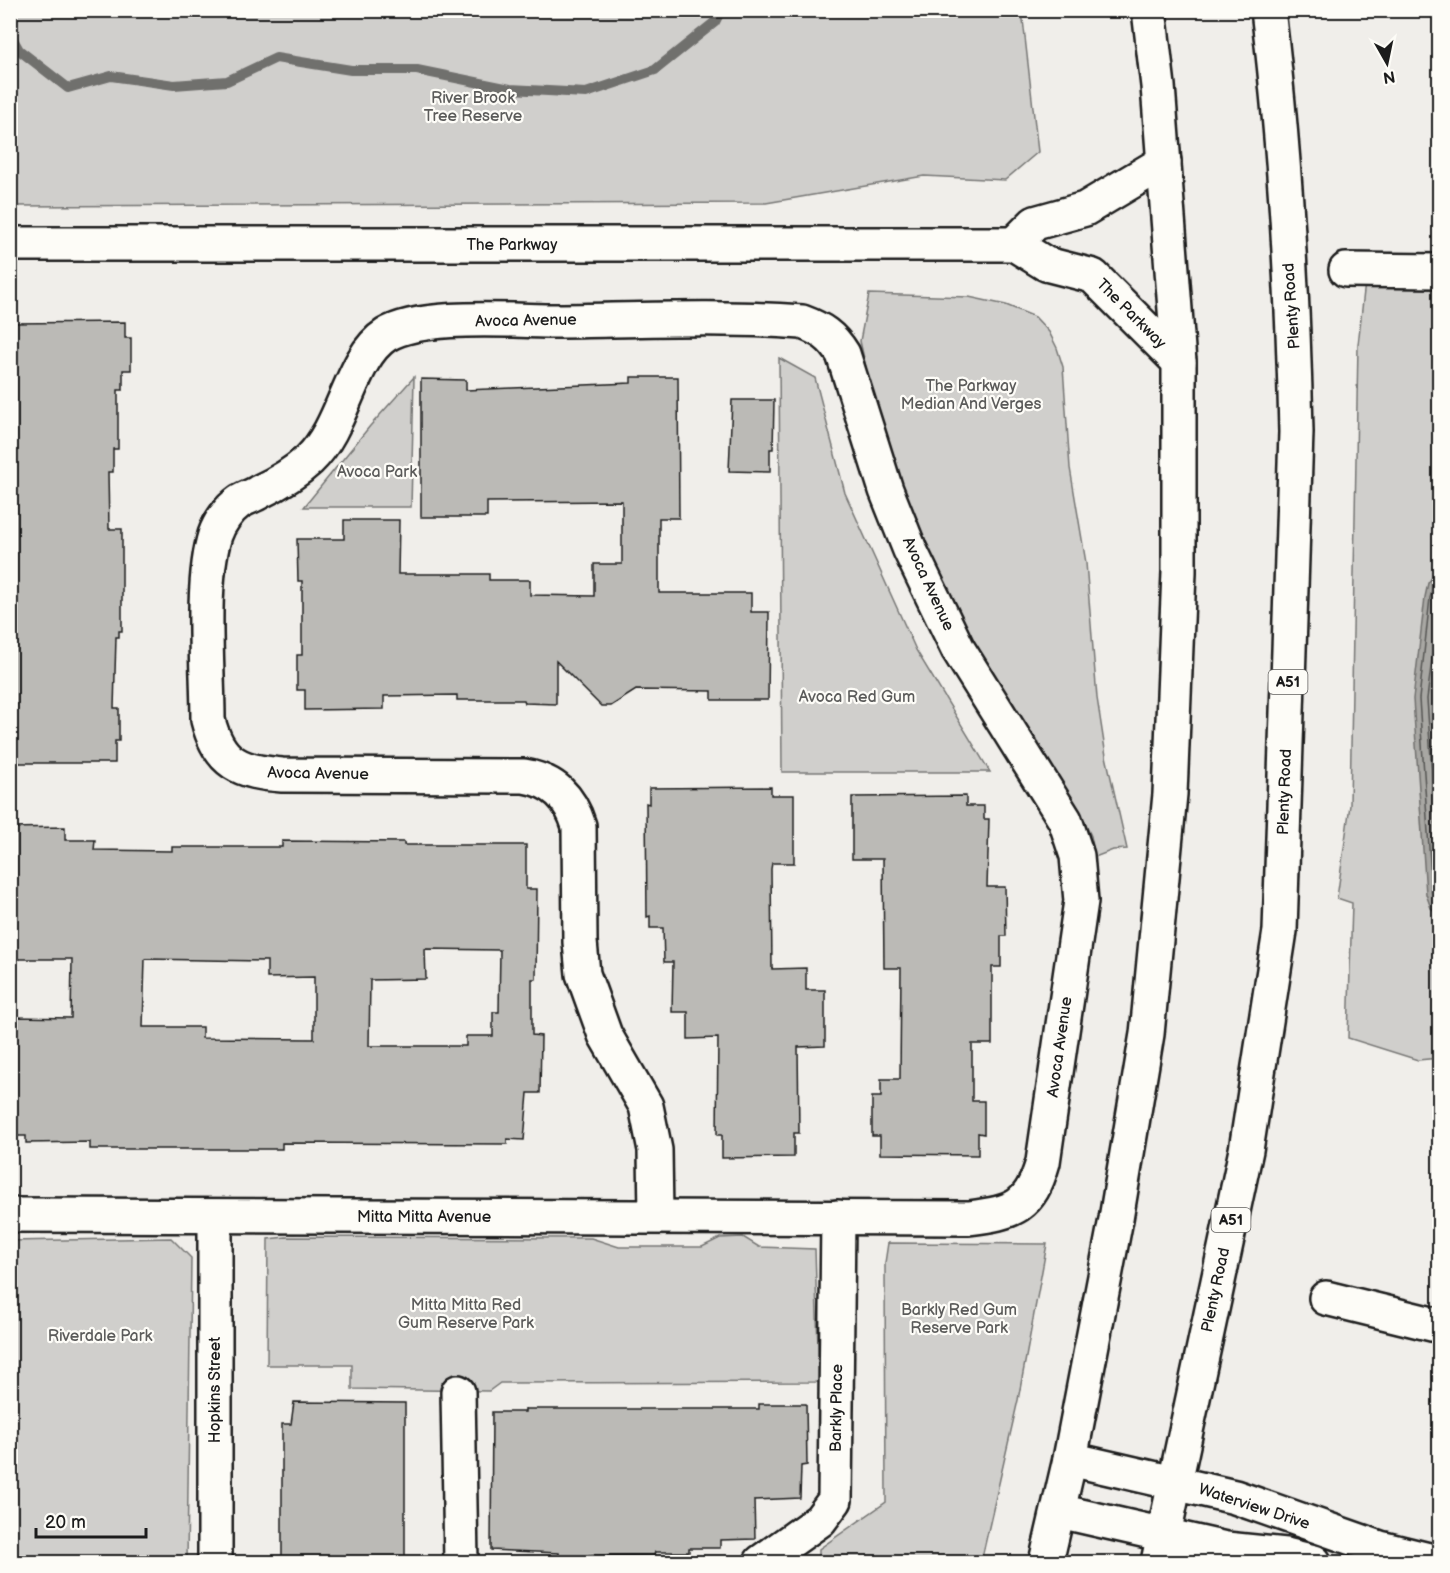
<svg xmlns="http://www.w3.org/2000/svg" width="1450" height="1573" font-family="'Balsamiq Sans',sans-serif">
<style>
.green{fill:#d0cfcc;stroke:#767674;stroke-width:1.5}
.water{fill:#a8a7a3;stroke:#706f6d;stroke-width:1.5}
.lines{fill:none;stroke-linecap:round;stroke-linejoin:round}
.shore{stroke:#545452;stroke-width:1.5}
.stream{stroke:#706f6d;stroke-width:10}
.building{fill:#bbbab6;stroke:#1c1c1c;stroke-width:1.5;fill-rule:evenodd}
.minor-casing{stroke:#1c1c1c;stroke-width:38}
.highway-casing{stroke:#1c1c1c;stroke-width:38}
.minor{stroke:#fdfcf7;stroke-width:33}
.highway{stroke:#fdfcf7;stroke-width:33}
.labels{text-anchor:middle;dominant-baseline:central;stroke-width:4.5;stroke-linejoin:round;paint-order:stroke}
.shield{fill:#fdfcf7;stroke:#605f5e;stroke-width:1.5}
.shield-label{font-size:15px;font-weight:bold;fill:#1c1c1c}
.park-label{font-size:16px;fill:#5b5b5a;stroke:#fdfcf7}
.street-label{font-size:16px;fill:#1c1c1c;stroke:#fdfcf7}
</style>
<rect width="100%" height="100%" fill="#f0eeea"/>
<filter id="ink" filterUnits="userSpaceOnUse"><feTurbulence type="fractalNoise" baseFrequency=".0167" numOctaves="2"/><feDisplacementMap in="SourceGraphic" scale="12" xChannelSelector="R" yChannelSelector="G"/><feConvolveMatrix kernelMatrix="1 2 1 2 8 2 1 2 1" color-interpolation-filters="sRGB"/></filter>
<g filter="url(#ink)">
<g class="green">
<path d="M 10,11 L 1022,11 L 1038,152 L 1005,180 L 924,176 L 766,203 L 11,206 Z"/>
<path d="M 1366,273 L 1439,274 L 1439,1058 L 1418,1060 L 1348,1038 L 1352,903 L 1337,898 L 1350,805 L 1358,345 Z"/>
<path d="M 869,294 L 969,297 L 1006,305 L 1035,317 L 1049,332 L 1057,348 L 1063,367 L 1070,468 L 1086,563 L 1097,698 L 1106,756 L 1127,849 L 1113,850 L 1095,857 L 1091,836 L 1083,819 L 974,646 L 903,496 L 874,403 L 860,341 Z"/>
<path d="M 779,358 L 815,378 L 845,493 L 916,650 L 990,772 L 782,772 Z"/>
<path d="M 414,377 L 411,507 L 304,507 L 370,426 Z"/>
<path d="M 286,1237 L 591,1238 L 619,1247 L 702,1247 L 720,1238 L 743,1237 L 759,1247 L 815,1249 L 819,1382 L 500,1383 L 489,1391 L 352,1389 L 352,1365 L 267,1365 L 268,1239 Z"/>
<path d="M 171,1238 L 191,1258 L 187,1562 L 11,1562 L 11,1241 Z"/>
<path d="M 888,1243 L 1047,1244 L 1018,1400 L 981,1562 L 819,1562 L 819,1549 L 886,1502 L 885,1263 Z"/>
</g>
<path class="water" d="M 1439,568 L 1439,915 L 1431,908 L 1426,894 L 1413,699 L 1425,597 L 1428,583 Z"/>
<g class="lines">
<g class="shore">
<path d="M 1440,578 L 1434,585 L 1430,598 L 1419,699 L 1432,892 L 1440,907"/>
<path d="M 1440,593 L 1427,699 L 1440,892"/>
<path d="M 1440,660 L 1436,699 L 1440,766"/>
</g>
<path class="stream" d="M 10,34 L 19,50 L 68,88 L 111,76 L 174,85 L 227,81 L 276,58 L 351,70 L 417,70 L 510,89 L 586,93 L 655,70 L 715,22 L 721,10"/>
</g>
<g class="building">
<path d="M 125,322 L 125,338 L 131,338 L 131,370 L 123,370 L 123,390 L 118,390 L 118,449 L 113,449 L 113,472 L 108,472 L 109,529 L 122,529 L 122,631 L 119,631 L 119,637 L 116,637 L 114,708 L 119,708 L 119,741 L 115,741 L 115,763 L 10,763 L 12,323 Z"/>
<path d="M 631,377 L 678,377 L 679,518 L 659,518 L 659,593 L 751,593 L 751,612 L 769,612 L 768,700 L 712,700 L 712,691 L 636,690 L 611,706 L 601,706 L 556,661 L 556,704 L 525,703 L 524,700 L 457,700 L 457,695 L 384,696 L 384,709 L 305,710 L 305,690 L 297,690 L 297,655 L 302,655 L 302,581 L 298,581 L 297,539 L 344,539 L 344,520 L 399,520 L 398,574 L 489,574 L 489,580 L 530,580 L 530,595 L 594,596 L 594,564 L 622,564 L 622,501 L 487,502 L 487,517 L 421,517 L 421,379 L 466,380 L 466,390 L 631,383 Z"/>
<path d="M 732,400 L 774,400 L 773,449 L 770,449 L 770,472 L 729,471 Z"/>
<path d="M 771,787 L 771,795 L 794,795 L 794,863 L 772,863 L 771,869 L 772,969 L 806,968 L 806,990 L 825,990 L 825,1046 L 798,1047 L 799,1133 L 794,1133 L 794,1157 L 722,1158 L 722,1135 L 717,1135 L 718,1038 L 688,1039 L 688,1012 L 672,1012 L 673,962 L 664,962 L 663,928 L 650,928 L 650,916 L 647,917 L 646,803 L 649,804 L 649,788 Z"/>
<path d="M 966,796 L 966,806 L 984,806 L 984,819 L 989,819 L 987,887 L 1005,887 L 1006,936 L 1001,936 L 1001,967 L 992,967 L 992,1044 L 972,1044 L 972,1101 L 984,1101 L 984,1134 L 978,1133 L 978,1155 L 880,1154 L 880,1136 L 872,1136 L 872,1097 L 881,1097 L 881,1079 L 900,1079 L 901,968 L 884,968 L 883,859 L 852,859 L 852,797 Z"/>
<path d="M 65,827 L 65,840 L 95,840 L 94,850 L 172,851 L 172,847 L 282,847 L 282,841 L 404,842 L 404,845 L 526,845 L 526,889 L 537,889 L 536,979 L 532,979 L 532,1035 L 541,1036 L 540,1093 L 528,1093 L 524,1140 L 507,1139 L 507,1144 L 282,1143 L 282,1149 L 90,1149 L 90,1142 L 26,1143 L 26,1136 L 10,1136 L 10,1035 L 16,1035 L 16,1017 L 71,1018 L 72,959 L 10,959 L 10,828 ZM 425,949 L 500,950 L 499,1012 L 493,1012 L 493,1036 L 466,1036 L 466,1046 L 369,1046 L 370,980 L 426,979 ZM 145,959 L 267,961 L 267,978 L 314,977 L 314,1039 L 202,1038 L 202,1027 L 143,1027 Z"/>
<path d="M 294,1402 L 405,1403 L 405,1563 L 293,1563 L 293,1560 L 282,1560 L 282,1424 L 291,1424 Z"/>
<path d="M 759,1404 L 806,1404 L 807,1465 L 801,1466 L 800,1498 L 754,1500 L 755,1539 L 720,1540 L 720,1548 L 689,1548 L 689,1552 L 655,1552 L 654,1555 L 559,1556 L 559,1553 L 491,1550 L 492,1412 L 525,1412 L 525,1409 L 759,1409 Z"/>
</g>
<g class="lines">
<defs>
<g id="minor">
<path d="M 10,244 L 1014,244 L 1046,264 L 1093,276 L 1179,362"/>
<path d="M 1014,244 L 1035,223 L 1085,209 L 1164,162"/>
<path d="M 1346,270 L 1440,271"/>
<path d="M 10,1215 L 969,1218 C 1014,1212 1030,1208 1043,1162 L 1081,901 L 1077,856 L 1065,820 L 958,649 L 910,550 L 886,490 L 843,354 C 832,336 821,329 802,322 C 720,316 638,320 557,321 C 514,321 422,313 386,335 C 350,358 345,426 309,460 C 295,473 276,484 259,492 C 253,496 245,498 239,502 C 229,509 219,523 215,535 C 200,583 208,667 208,720 C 219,764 241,772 282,775 L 524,776 C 554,781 570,797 579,826 L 580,942 L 583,974 L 605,1035 L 646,1106 L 655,1150 L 656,1216"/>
<path d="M 1326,1298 L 1440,1326"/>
<path d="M 458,1392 L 461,1562"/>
<path d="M 1070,1459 L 1235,1497 L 1380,1548 L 1437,1562"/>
<path d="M 1059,1511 L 1226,1549 L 1286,1555 L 1314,1562"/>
<path d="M 215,1562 L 215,1217"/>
<path d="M 761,1562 L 820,1520 L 835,1500 L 838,1217"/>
</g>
<g id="highway">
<path d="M 1046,1562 L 1070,1459 L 1116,1219 L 1147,1034 L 1170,794 L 1179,572 L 1179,362 L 1158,86 L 1149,10"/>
<path d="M 1158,1562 L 1246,1150 L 1280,931 L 1296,432 C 1293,292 1285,150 1268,10"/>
</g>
</defs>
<use href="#minor" class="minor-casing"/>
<use href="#highway" class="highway-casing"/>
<use href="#minor" class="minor"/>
<use href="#highway" class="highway"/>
</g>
</g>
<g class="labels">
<g class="shield">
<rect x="1268.5" y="670" width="39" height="24" rx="4.5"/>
<rect x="1211.5" y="1208" width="39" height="24" rx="4.5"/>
</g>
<g class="shield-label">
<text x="1288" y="682">A51</text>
<text x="1231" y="1220">A51</text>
</g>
<g class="park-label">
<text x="473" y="98">River Brook<tspan x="473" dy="18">Tree Reserve</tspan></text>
<text x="971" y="386">The Parkway<tspan x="971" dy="18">Median And Verges</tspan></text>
<text x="377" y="472">Avoca Park</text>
<text x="857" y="697">Avoca Red Gum</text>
<text x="466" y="1305">Mitta Mitta Red<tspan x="466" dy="18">Gum Reserve Park</tspan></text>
<text x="959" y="1310">Barkly Red Gum<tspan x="959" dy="18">Reserve Park</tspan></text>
<text x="100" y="1336">Riverdale Park</text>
</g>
<g class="street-label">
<text x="512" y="245">The Parkway</text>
<text transform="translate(1292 306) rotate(-94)">Plenty Road</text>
<text transform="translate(1131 314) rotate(45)">The Parkway</text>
<text transform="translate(526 321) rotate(-1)">Avoca Avenue</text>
<text transform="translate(928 584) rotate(65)">Avoca Avenue</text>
<text transform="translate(318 774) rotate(1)">Avoca Avenue</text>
<text transform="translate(1285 792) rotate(-88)">Plenty Road</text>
<text transform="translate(1060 1047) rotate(-82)">Avoca Avenue</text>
<text x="424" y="1217">Mitta Mitta Avenue</text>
<text transform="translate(1216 1290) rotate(-78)">Plenty Road</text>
<text transform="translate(215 1390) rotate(-90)">Hopkins Street</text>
<text transform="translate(837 1408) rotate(-89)">Barkly Place</text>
<text transform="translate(1254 1507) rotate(18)">Waterview Drive</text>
</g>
</g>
<rect width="1450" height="1573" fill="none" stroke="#fdfcf7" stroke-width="36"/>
<rect x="18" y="18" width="1414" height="1537" fill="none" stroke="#1c1c1c" stroke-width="2" filter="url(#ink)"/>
<g transform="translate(1387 63) rotate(171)" stroke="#fdfcf7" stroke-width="4.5" paint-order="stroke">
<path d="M0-4.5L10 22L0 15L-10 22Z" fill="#1c1c1c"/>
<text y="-9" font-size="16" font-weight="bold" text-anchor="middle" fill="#1c1c1c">N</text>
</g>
<path d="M36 1528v9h110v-9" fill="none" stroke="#1c1c1c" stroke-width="3"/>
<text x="45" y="1528" font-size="18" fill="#1c1c1c" stroke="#fdfcf7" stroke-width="4.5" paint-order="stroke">20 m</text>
</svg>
